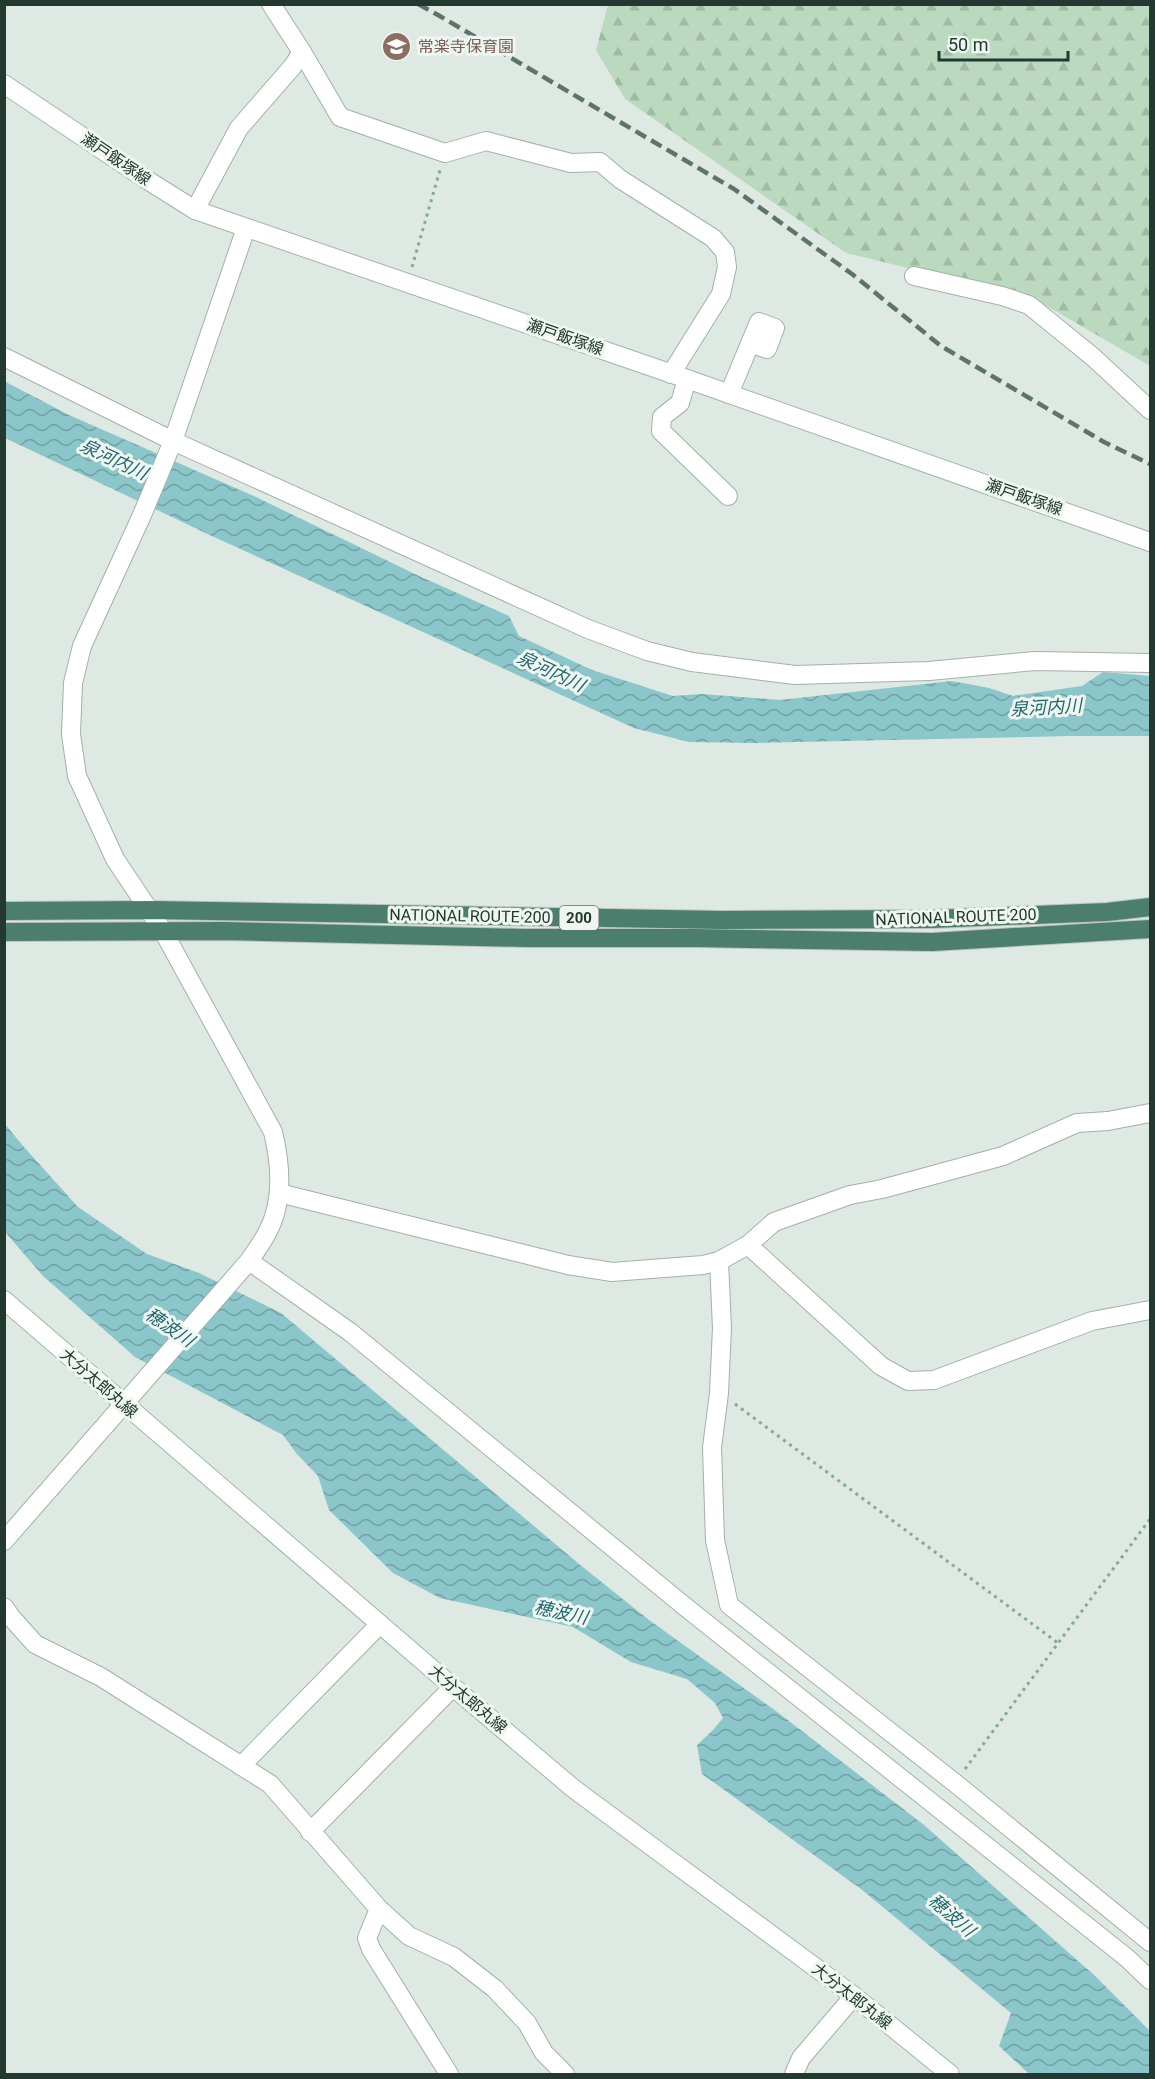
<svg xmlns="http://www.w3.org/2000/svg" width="1155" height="2079" font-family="Roboto,'Noto Sans JP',sans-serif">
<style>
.forest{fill:url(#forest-firs)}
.water{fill:url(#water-waves)}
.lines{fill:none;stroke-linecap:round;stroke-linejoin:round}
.minor-casing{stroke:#a3b0aa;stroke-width:20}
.tertiary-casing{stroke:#a3b0aa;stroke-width:20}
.secondary-casing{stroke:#a0b4ab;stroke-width:20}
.trunk-casing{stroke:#bdc3c1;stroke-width:20}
.path{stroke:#82aa9a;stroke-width:3;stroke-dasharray:3 4.5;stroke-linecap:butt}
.minor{stroke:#fff;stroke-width:18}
.tertiary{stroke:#fff;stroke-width:18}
.secondary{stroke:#fff;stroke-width:18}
.trunk{stroke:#4c7e6e;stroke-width:18}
.rail{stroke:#5c746b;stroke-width:4.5;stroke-dasharray:12 6;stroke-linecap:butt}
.labels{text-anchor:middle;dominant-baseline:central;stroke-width:6;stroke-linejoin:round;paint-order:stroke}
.shield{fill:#eff6f2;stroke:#60716a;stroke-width:1.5}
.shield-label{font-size:15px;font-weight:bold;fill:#223830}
.education-label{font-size:16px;fill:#785e54;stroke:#eff6f2;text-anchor:start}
.street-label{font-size:16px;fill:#223830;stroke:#eff6f2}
.water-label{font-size:18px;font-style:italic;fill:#21686e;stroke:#eff6f2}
</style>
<defs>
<pattern id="forest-firs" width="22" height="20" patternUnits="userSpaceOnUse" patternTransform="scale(1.5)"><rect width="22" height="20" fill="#bad9bf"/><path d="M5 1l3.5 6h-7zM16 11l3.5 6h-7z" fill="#a0bba4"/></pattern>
<pattern id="water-waves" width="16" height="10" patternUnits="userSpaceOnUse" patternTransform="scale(1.5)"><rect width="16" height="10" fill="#8bc6ca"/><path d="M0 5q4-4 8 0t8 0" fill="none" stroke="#71a2a4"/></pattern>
</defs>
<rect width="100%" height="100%" fill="#dfe9e4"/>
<path class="forest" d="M 608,5 L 1150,5 L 1150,366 L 1033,298 L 846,253 L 625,99 L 596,50 Z"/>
<g class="water">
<path d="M 4,381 L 69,415 L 256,497 L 419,576 L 509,616 L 519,636 L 592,670 L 673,696 L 702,694 L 780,700 L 952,681 L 989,688 L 1013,696 L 1082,686 L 1103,672 L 1150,676 L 1150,736 L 1071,736 L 756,743 L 689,742 L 634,728 L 214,537 L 5,438 Z"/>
<path d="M 4,1123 L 24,1147 L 78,1207 L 147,1254 L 199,1273 L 281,1313 L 579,1564 L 649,1620 L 776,1711 L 924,1825 L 1094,1975 L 1150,2031 L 1150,2074 L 1029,2074 L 999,2046 L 1011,2013 L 861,1889 L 702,1774 L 697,1745 L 713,1730 L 723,1718 L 715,1703 L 687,1679 L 631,1662 L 573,1627 L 440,1598 L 393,1573 L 329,1510 L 318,1476 L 297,1454 L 283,1435 L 135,1357 L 43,1276 L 5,1232 Z"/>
</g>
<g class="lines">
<defs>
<g id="minor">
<path d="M 271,4 L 302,52 L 340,117 L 445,153 L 486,141 L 571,163 L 600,162 L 620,179 L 713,238 L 725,252 L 727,267 L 721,294 L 671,374"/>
<path d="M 195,210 L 239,128 L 293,66 L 302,52"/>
<path d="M 914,276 L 1002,296 L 1029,305 L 1093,357 L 1150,410"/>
<path d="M 4,357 L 173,441 L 588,629 L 647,651 L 692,662 L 795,675 L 929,671 L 1035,661 L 1150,663"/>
<path d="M 687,379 L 680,403 L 662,417 L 661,431 L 728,496"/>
<path d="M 729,394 L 759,322 L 775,328 L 767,349 L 750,343"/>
<path d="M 173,441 L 246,228"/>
<path d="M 279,1193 L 568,1265 L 612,1272 L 703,1265 L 719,1261 L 748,1245 L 774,1222 L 850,1195 L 882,1189 L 1003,1156 L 1077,1123 L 1108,1121 L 1150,1113"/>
<path d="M 748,1245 L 881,1366 L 908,1381 L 934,1380 L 1092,1321 L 1150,1310"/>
<path d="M 249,1261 L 350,1332 L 688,1609 L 1127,1958 L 1150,1980"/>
<path d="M 719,1261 L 722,1328 L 719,1393 L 712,1448 L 715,1540 L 729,1605 L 955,1783 L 1150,1942"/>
<path d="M 4,1607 L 11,1617 L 35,1644 L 101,1677 L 270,1784 L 379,1909 L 409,1936 L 454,1957 L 495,1989 L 527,2023 L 544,2053 L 565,2074"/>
<path d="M 241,1766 L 380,1624"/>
<path d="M 310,1832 L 453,1687"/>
<path d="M 379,1909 L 367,1938 L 371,1949 L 449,2074"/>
<path d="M 794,2074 L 801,2058 L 854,1996"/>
</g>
<path id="tertiary" d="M 4,1541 L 249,1261 C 255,1252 262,1243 267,1233 C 284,1202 281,1165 273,1132 L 163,931 L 115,859 L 77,776 L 71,734 L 73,683 L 82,646 L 142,515 L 173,441"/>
<g id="secondary">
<path d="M 4,84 L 144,178 L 195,210 L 687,379 L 1150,542"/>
<path d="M 4,1300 L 453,1687 L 574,1789 L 854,1996 L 950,2074"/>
</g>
<g id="trunk">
<path d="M 4,911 L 150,910 L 722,920 L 932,919 L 1107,912 L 1150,907"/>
<path d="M 4,932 L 223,931 L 525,938 L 695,938 L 932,942 L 1150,929"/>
</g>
</defs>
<use href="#minor" class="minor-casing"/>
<use href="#tertiary" class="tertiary-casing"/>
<use href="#secondary" class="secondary-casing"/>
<use href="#trunk" class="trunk-casing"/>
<g class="path">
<path d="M 412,267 L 440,170"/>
<path d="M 735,1404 L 1058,1643"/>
<path d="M 965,1769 L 1150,1519"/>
</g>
<use href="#minor" class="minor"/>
<use href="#tertiary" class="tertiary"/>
<use href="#secondary" class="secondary"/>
<use href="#trunk" class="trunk"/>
<path class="rail" d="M 418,4 L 438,15 L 734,189 L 852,274 L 941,346 L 1104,442 L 1150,464"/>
</g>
<defs>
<symbol id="school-disc" viewBox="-11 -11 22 22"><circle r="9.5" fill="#8d6e63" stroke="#eff6f2"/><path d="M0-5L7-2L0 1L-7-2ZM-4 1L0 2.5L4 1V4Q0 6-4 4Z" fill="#fff"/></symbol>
</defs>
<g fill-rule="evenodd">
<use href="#school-disc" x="380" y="30" width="33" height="33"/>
</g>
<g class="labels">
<rect class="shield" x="559.5" y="906" width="39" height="24" rx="4.5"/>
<g class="shield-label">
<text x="579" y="918">200</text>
</g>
<g class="education-label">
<text x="418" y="46">常楽寺保育園</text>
</g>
<g class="street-label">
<text transform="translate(116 159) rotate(34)">瀬戸飯塚線</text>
<text transform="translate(565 337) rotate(19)">瀬戸飯塚線</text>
<text transform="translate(1024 497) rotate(19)">瀬戸飯塚線</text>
<text transform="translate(470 916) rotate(1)">NATIONAL ROUTE 200</text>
<text transform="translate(956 917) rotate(-2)">NATIONAL ROUTE 200</text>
<text transform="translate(99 1383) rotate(41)">大分太郎丸線</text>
<text transform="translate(468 1699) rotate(40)">大分太郎丸線</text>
<text transform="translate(852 1996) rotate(38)">大分太郎丸線</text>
</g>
<g class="water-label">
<text transform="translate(114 459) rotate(25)">泉河内川</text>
<text transform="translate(551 671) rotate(25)">泉河内川</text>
<text transform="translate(1046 707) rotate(-3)">泉河内川</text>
<text transform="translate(170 1327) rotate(34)">穂波川</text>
<text transform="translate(561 1612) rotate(12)">穂波川</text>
<text transform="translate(952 1915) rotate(41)">穂波川</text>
</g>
</g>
<rect width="1155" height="2079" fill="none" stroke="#223830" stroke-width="12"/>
<path d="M939 51v9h129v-9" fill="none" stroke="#223830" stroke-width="3"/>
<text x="948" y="51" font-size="18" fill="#223830" stroke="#eff6f2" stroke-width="4.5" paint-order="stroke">50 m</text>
</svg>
